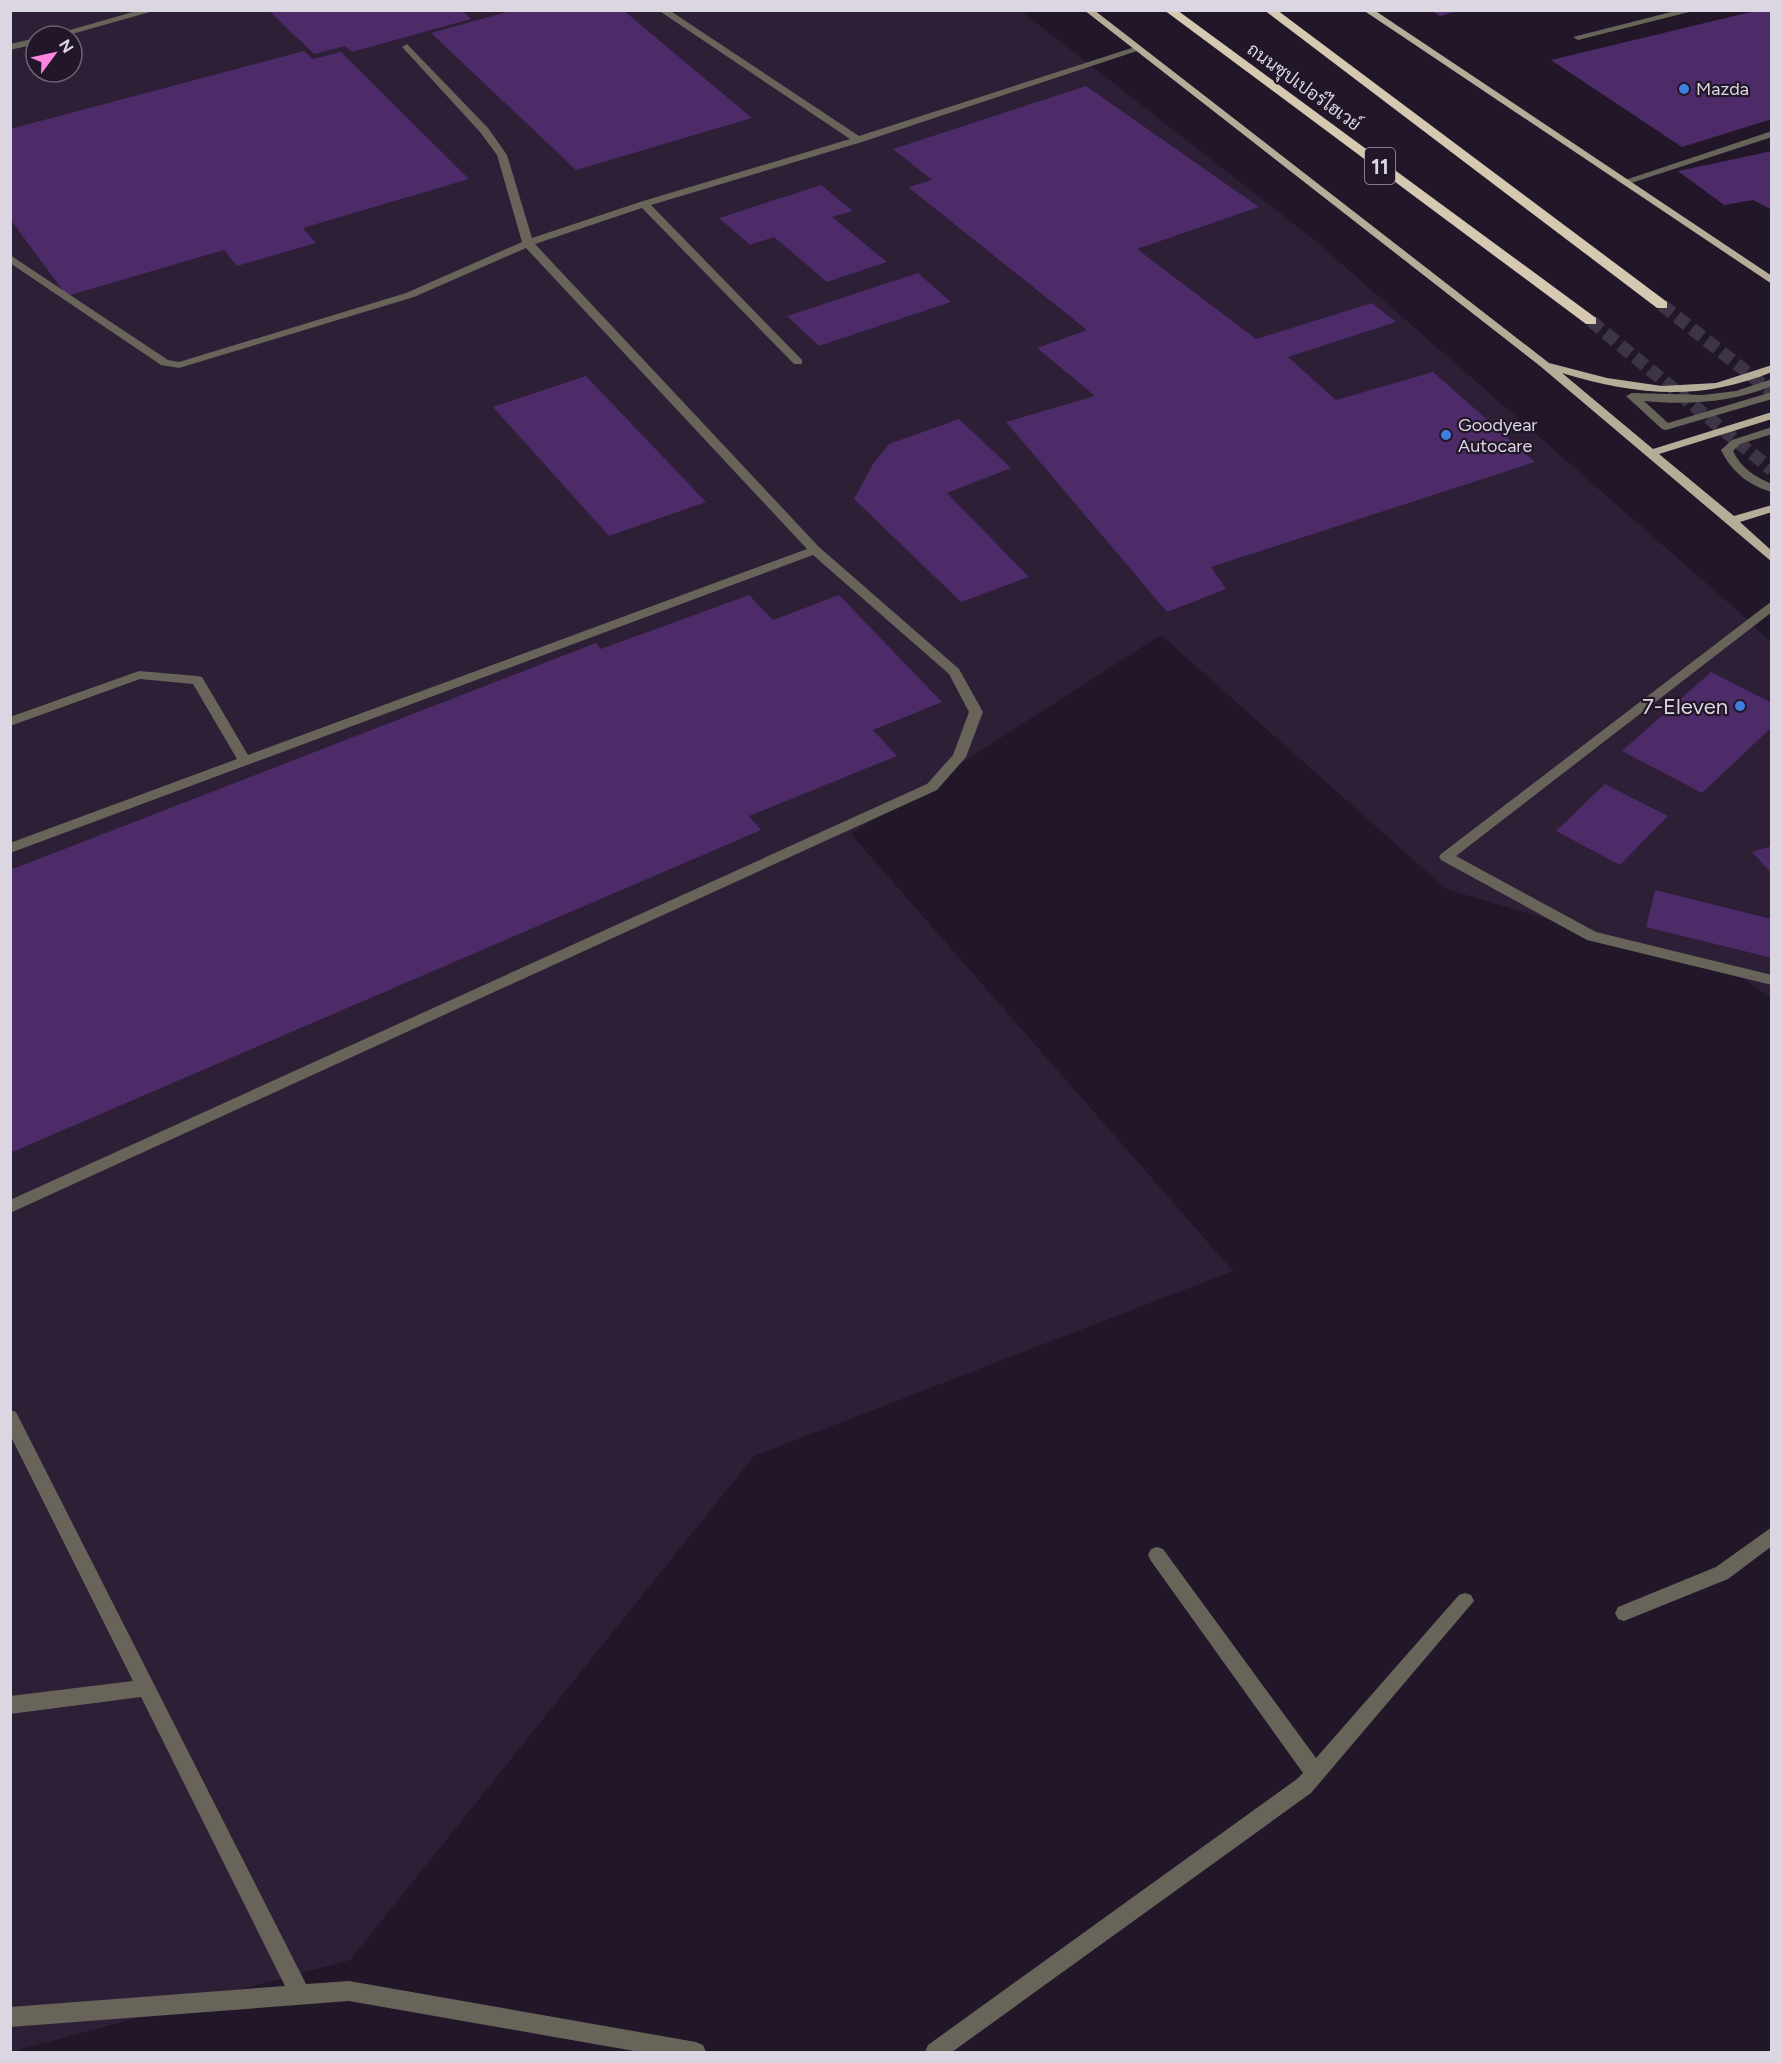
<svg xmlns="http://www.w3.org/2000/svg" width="1782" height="2063" font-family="Figtree,Sarabun,sans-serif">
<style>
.built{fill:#2c1f36;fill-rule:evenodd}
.building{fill:#4d2a68}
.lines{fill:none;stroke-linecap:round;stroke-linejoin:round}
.highway-tunnel{stroke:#3d3445;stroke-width:13;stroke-dasharray:13 6;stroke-linecap:butt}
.minor{fill:#68645a;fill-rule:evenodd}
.major{fill:#b6ad98;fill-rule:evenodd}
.highway{fill:#d5cab1;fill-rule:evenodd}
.shop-dot{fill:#3f7fe0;stroke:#211729;stroke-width:2}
.labels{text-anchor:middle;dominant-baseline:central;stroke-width:4.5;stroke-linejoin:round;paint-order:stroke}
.far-street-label{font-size:18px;fill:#dcd6e2;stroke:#211729}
.far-poi-label{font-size:18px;fill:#dcd6e2;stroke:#211729;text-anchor:start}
.shield{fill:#211729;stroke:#a49daa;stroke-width:1.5}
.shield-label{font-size:21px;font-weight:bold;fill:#dcd6e2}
.poi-label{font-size:22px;fill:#dcd6e2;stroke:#211729;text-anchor:end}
</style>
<rect width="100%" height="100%" fill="#211729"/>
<path class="built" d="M 11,11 L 1021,11 L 1312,238 L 1746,618 L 1771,643 L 1771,998 L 1741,977 L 1446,889 L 1161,635 L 851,834 L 1233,1271 L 754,1456 L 350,1960 L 11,2052 ZM 36,36 L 72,36 L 72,72 L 36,72 Z"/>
<g class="building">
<path d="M 268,10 L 461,10 L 471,19 L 352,52 L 345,46 L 314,54 Z"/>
<path d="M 514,10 L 623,10 L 752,118 L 576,170 L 431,33 Z"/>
<path d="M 1430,10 L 1457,10 L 1457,11 L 1440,16 Z"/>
<path d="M 1759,10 L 1772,10 L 1772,119 L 1682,147 L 1551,60 Z"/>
<path d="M 304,51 L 313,59 L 341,52 L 469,179 L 303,228 L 316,243 L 237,266 L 224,250 L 67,296 L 10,219 L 10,129 Z"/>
<path d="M 1086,86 L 1259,207 L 1137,249 L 1256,339 L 1372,303 L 1396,322 L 1288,357 L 1336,400 L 1433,372 L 1535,462 L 1211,567 L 1226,589 L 1167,612 L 1006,422 L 1095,396 L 1037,348 L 1087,330 L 908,187 L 932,180 L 893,149 Z"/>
<path d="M 1772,151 L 1772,210 L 1753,200 L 1724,205 L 1678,171 Z"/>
<path d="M 821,185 L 853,211 L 832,217 L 887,262 L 827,282 L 774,237 L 750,245 L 719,218 Z"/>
<path d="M 918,273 L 951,302 L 819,346 L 787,316 Z"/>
<path d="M 586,376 L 706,502 L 609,536 L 493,407 Z"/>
<path d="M 959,419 L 1011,468 L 947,493 L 1029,577 L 961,602 L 854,499 L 873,464 L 889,444 Z"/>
<path d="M 749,595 L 773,620 L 839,595 L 942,702 L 873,730 L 897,756 L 749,816 L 761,830 L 10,1153 L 10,870 L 596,643 L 601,649 Z"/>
<path d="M 1711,672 L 1772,703 L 1772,727 L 1702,793 L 1622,751 Z"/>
<path d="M 1605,784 L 1668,816 L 1620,865 L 1556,831 Z"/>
<path d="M 1772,846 L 1772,874 L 1752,852 Z"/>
<path d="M 1655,890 L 1772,919 L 1772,958 L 1646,927 Z"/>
</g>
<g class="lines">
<g class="highway-tunnel">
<path d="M 1662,305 L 1772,392"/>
<path d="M 1591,321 L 1772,470"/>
</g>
<g class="minor">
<path d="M 140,10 L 157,10 L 65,36 L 49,36 Z"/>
<path d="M 658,10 L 669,10 L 859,136 L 1135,47 L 1143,49 L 862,142 L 651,205 L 802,360 L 802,364 L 794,364 L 642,208 L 535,244 L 819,547 L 959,669 L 983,712 L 966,757 L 937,790 L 10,1213 L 10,1200 L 927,784 L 953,755 L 969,712 L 949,674 L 813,555 L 10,853 L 10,843 L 237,759 L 193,684 L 140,679 L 10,726 L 10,717 L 139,671 L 197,676 L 202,677 L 248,755 L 807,549 L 526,248 L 414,297 L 179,368 L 161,365 L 10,263 L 10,255 L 168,360 L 179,362 L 406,293 L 522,242 L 497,155 L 480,132 L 404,49 L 402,47 L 407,44 L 488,128 L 507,155 L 532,238 L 640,202 L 850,139 Z"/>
<path d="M 1679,10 L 1697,10 L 1578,40 L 1573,37 Z"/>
<path d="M 36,38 L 36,44 L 10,50 L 10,44 Z"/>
<path d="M 1772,131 L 1772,137 L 1628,184 L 1619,182 Z"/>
<path d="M 1772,379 L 1772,386 C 1730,403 1687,405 1644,401 L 1668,423 L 1772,392 L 1772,399 L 1666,430 L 1662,429 L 1626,396 L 1632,393 L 1703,395 L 1736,391 Z"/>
<path d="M 1772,427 L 1772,434 L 1740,444 L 1733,451 C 1741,468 1755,477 1772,484 L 1772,492 C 1749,486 1731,471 1721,450 L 1732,440 Z"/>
<path d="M 1772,601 L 1772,612 L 1456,856 L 1596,932 L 1772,975 L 1772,985 L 1587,940 L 1441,860 L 1439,857 L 1441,854 Z"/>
<path d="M 10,1410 L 16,1412 L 306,1984 L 349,1981 L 696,2042 L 703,2045 L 706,2052 L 640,2052 L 349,2001 L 10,2027 L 10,2007 L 285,1986 L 141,1697 L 10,1714 L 10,1696 L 133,1681 L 10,1435 Z"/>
<path d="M 1772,1527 L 1772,1546 L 1728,1579 L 1624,1621 L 1618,1619 L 1615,1613 L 1618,1607 L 1716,1567 Z"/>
<path d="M 1157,1547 L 1163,1549 L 1316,1758 L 1459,1595 L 1465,1593 L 1471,1595 L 1474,1601 L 1311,1793 L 952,2052 L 925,2052 L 928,2045 L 1297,1779 L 1303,1773 L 1151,1561 L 1148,1555 L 1151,1549 Z"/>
</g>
<g class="major">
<path d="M 1084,10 L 1094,10 L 1549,363 L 1607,378 L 1662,386 L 1716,383 L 1772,365 L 1772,372 C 1698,402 1636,395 1562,373 L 1653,449 L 1772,412 L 1772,419 L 1659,454 L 1734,516 L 1772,505 L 1772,512 L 1740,522 L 1772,551 L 1772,562 L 1540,366 Z"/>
<path d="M 1363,10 L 1374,10 L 1772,276 L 1772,284 Z"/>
</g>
<g class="highway">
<path d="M 1164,10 L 1177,10 L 1596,318 L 1596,324 L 1586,324 Z"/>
<path d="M 1264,10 L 1277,10 L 1667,302 L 1667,308 L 1657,308 Z"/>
</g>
</g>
<g class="shop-dot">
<circle cx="1684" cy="89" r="6"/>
<circle cx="1446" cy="435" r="6"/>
<circle cx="1740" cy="706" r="6"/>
</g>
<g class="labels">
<g class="far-street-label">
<text transform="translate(1304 87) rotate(36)">ถนนซุปเปอร์ไฮเวย์</text>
</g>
<g class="far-poi-label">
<text x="1696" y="89">Mazda</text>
<text x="1458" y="425">Goodyear<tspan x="1458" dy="21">Autocare</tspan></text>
</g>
<rect class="shield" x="1365" y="148" width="30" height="36" rx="4.5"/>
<g class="shield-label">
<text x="1380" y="166">11</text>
</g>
<g class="poi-label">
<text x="1728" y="706">7-Eleven</text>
</g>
</g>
<rect width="1782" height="2063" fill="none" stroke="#dcd6e2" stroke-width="24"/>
<g transform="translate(54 54) rotate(57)"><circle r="28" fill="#211729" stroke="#6c6373" stroke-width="1.5"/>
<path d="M0-4.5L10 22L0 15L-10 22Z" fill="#ff85de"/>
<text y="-9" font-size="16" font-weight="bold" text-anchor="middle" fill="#dcd6e2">N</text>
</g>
</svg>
